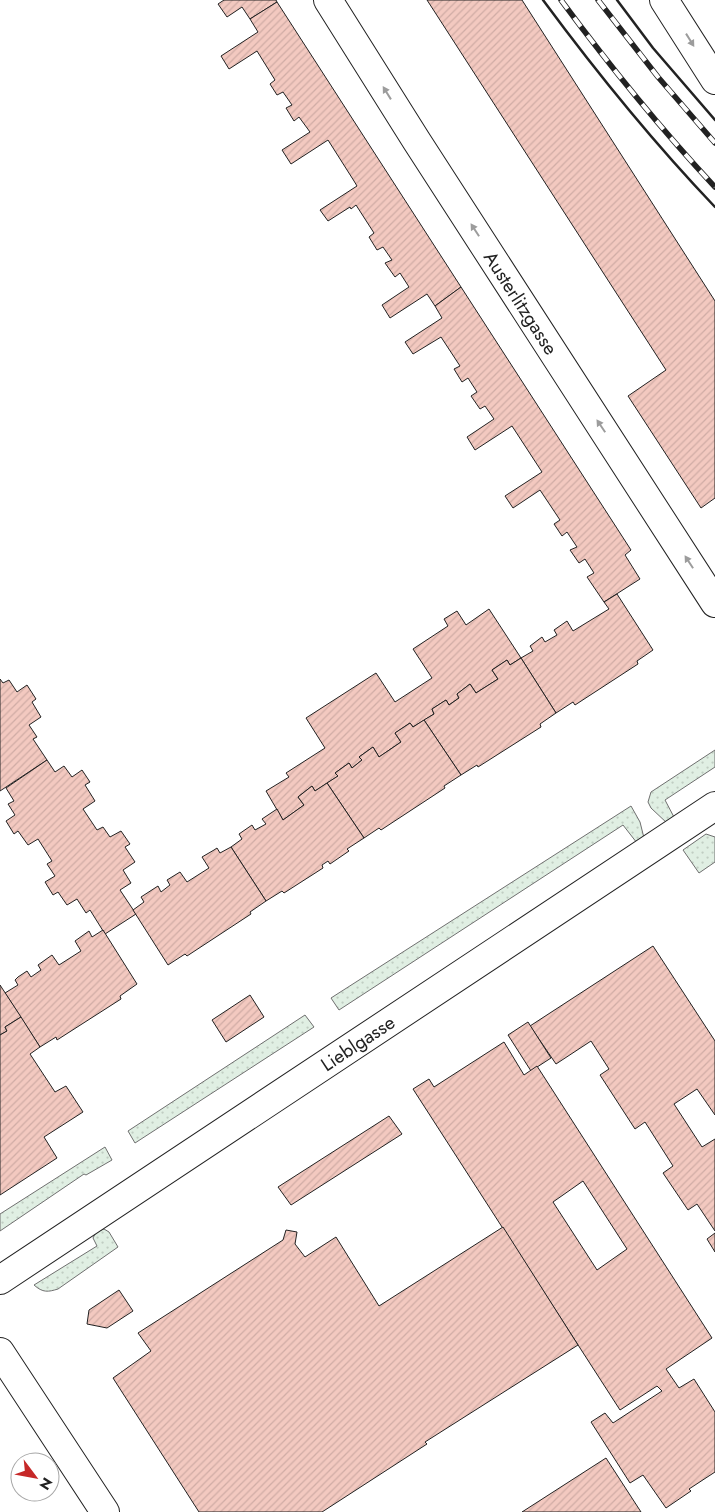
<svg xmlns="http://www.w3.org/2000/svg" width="715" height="1512" font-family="Jost,sans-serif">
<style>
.green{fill:url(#green-dots);stroke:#6f6f6f}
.building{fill:url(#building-hatch);stroke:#222;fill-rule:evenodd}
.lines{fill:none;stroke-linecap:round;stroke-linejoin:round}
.minor-casing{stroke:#222;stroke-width:30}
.major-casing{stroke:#222;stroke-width:30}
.minor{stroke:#fff;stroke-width:28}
.major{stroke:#fff;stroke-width:28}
.rail-casing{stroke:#222;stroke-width:5.5}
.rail{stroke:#fff;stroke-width:4;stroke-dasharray:11;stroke-linecap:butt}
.wall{stroke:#222;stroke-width:2.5}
.oneway{fill:#9c9c9c}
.labels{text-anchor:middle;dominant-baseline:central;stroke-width:4;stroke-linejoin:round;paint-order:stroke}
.street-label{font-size:19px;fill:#222;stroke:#fff}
</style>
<defs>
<pattern id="green-dots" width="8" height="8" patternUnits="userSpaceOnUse" patternTransform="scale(1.25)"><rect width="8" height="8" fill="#e0efe3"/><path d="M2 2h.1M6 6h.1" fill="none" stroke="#c0cdc2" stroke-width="1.8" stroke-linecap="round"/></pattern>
<pattern id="building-hatch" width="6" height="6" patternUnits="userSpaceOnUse" patternTransform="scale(1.25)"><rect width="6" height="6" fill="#f3c9c0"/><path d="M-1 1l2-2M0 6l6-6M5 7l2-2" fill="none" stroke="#d0aca5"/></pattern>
</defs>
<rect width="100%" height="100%" fill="#fff"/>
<g class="green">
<path d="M 715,750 L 715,767 L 665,800 L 675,819 L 668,824 L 651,808 L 648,802 L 651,792 Z"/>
<path d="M 631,806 L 640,822 L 644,838 L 637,843 L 623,825 L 339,1010 L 331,998 Z"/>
<path d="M 706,834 L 715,837 L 715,862 L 699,873 L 683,850 Z"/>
<path d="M 305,1015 L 314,1027 L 135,1143 L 128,1131 Z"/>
<path d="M 105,1147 L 112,1160 L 86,1175 L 84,1174 L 0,1231 L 0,1214 Z"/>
<path d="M 104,1229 L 109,1232 L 118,1247 L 58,1289 C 48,1292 43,1293 34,1285 L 97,1246 L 93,1238 L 96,1232 Z"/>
</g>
<g class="building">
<path d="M 224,0 L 276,0 L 277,2 L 250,19 L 242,7 L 227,17 L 218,4 Z"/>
<path d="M 427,0 L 522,0 L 715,301 L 715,498 L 701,508 L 628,396 L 666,370 Z"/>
<path d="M 277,2 L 461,287 L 435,306 L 427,294 L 390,318 L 382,305 L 409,287 L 400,273 L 395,277 L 385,263 L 392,260 L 383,247 L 377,250 L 369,237 L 374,233 L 356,205 L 351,209 L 350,207 L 328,221 L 320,210 L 357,186 L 354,181 L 328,140 L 291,164 L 282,150 L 310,132 L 299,117 L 294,121 L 286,108 L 292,105 L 283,92 L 277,95 L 270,84 L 275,80 L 257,51 L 229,69 L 221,56 L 258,32 L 250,19 Z"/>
<path d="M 461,287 L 631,550 L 625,555 L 640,579 L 604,602 L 587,577 L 594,573 L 585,559 L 579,563 L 570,550 L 577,547 L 567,532 L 562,536 L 554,524 L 560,520 L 540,490 L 513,508 L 505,496 L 542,472 L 512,426 L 475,450 L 467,437 L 494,419 L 485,406 L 480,409 L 471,396 L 477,392 L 468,378 L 462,382 L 454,369 L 460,366 L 441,337 L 413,354 L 405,342 L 442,318 L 435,306 Z"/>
<path d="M 617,594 L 653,650 L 637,661 L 638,664 L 575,705 L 573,702 L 556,713 L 521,658 L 533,651 L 530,646 L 542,637 L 545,642 L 557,635 L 554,630 L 567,621 L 573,631 L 609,609 L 604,602 Z"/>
<path d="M 489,609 L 521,658 L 510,665 L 507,660 L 492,670 L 498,679 L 476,693 L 470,684 L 457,694 L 459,698 L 449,705 L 446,700 L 432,709 L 434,714 L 413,727 L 410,723 L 395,733 L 401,742 L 379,757 L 373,747 L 359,757 L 362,760 L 352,768 L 349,763 L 335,773 L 338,776 L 315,791 L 312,786 L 298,797 L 304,805 L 283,820 L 266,791 L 289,777 L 286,773 L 325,748 L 306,718 L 376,673 L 395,702 L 432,678 L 413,649 L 448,626 L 444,619 L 457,611 L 466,625 Z"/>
<path d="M 521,658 L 556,713 L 540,724 L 541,727 L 478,767 L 477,765 L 461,775 L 424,720 L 434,714 L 432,709 L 446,700 L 449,705 L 459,698 L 457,694 L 470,684 L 476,693 L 498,679 L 492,670 L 507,660 L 510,665 Z"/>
<path d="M 0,679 L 3,683 L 9,680 L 17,692 L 27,685 L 36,699 L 32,702 L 41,717 L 29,725 L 37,737 L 33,739 L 47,760 L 0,791 Z"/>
<path d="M 424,720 L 461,775 L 444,786 L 445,788 L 381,830 L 379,828 L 364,838 L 327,783 L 338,776 L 335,773 L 349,763 L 352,768 L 362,760 L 359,757 L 373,747 L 379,757 L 401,742 L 395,733 L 410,723 L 413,727 Z"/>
<path d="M 47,760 L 55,772 L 64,766 L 72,777 L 82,770 L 90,782 L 85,785 L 95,801 L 83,809 L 97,830 L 103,827 L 110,837 L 121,831 L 130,844 L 125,847 L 135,862 L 123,870 L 131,883 L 120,890 L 136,914 L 105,934 L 90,910 L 86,913 L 77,899 L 67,905 L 58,892 L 53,895 L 45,882 L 55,876 L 47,864 L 52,861 L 38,839 L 28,845 L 18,831 L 14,834 L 6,821 L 15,815 L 8,804 L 14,801 L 6,788 Z"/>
<path d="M 327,783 L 364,838 L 347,849 L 349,851 L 330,864 L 328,861 L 322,865 L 323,868 L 284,893 L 282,891 L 266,901 L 231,847 L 242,839 L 239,834 L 252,825 L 255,830 L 266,824 L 262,819 L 277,809 L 283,820 L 304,805 L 298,797 L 312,786 L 315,791 Z"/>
<path d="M 231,847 L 266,901 L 250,912 L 251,914 L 187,956 L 185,954 L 168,965 L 133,910 L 144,902 L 141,897 L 158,886 L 161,892 L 170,885 L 167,880 L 180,872 L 187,882 L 209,868 L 202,857 L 214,850 L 217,848 L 220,853 Z"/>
<path d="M 103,930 L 137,984 L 120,996 L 121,999 L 57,1040 L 56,1037 L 40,1047 L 5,993 L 18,985 L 15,980 L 18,977 L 27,971 L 31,977 L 41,970 L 38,965 L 52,955 L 59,965 L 81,951 L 75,941 L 89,931 L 92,937 Z"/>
<path d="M 653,946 L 715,1041 L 715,1115 L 697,1089 L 674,1104 L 702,1147 L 715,1139 L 715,1231 L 697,1204 L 688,1210 L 663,1173 L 673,1166 L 645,1122 L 635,1129 L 600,1075 L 609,1069 L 591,1041 L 556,1064 L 530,1026 Z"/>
<path d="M 0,985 L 21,1017 L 5,1027 L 7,1031 L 0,1035 Z"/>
<path d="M 250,995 L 264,1017 L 226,1042 L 212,1020 Z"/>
<path d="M 21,1017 L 40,1047 L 30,1054 L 55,1092 L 66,1086 L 83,1112 L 44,1137 L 57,1158 L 0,1195 L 0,1035 L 7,1031 L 5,1027 Z"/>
<path d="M 528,1022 L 551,1058 L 531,1071 L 508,1035 Z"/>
<path d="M 504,1042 L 524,1075 L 537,1066 L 712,1338 L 666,1369 L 679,1388 L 694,1379 L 715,1412 L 715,1472 L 689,1489 L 691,1491 L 666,1508 L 643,1475 L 630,1483 L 591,1422 L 605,1413 L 613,1423 L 662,1391 L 657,1386 L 620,1410 L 413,1089 L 429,1079 L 434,1087 ZM 583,1181 L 627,1249 L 597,1270 L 553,1202 Z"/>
<path d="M 389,1116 L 402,1134 L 291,1205 L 278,1187 Z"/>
<path d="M 503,1227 L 578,1345 L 425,1442 L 427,1444 L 322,1512 L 199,1512 L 113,1378 L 151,1351 L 138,1333 L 283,1240 L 286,1230 L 297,1232 L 295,1244 L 305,1257 L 336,1237 L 379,1306 Z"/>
<path d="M 715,1233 L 715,1252 L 707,1239 Z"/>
<path d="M 119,1290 L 133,1311 L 107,1328 L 87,1324 L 89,1310 Z"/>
<path d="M 606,1458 L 641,1512 L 522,1512 Z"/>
</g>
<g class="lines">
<defs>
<g id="minor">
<path id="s1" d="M 328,0 L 416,140 L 715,603"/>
<path id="s2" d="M 0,1280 L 715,806"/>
<path d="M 0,1352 L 105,1512"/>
</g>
<path id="major" d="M 664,0 L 715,80"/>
</defs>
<use href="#minor" class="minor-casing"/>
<use href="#major" class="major-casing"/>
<use href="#minor" class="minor"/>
<use href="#major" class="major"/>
<defs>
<g id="rail">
<path d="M 561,0 C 609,65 660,128 715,187"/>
<path d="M 598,0 L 658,77 L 715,143"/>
</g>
</defs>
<use href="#rail" class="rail-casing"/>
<use href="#rail" class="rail"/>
<g class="wall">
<path d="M 543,0 C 597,73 653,142 715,207"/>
<path d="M 617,0 L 653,48 L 715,120"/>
</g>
</g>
<defs><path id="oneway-solid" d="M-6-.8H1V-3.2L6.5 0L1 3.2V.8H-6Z" transform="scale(1.25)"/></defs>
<g class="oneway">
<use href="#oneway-solid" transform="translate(690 40) rotate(58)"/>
<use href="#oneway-solid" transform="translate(387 93) rotate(-122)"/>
<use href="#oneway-solid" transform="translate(475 230) rotate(-123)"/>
<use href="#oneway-solid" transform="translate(601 426) rotate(-124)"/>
<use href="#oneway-solid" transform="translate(689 562) rotate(-123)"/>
</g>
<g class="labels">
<g class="street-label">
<text stroke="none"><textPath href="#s1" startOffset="359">Austerlitzgasse</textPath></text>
<text stroke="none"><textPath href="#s2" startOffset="429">Lieblgasse</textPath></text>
</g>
</g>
<g transform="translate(35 1477) rotate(122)"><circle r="24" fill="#ffffff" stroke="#a7a7a7"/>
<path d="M0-4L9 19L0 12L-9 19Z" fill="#c62828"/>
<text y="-8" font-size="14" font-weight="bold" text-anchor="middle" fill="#222222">N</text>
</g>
</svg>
